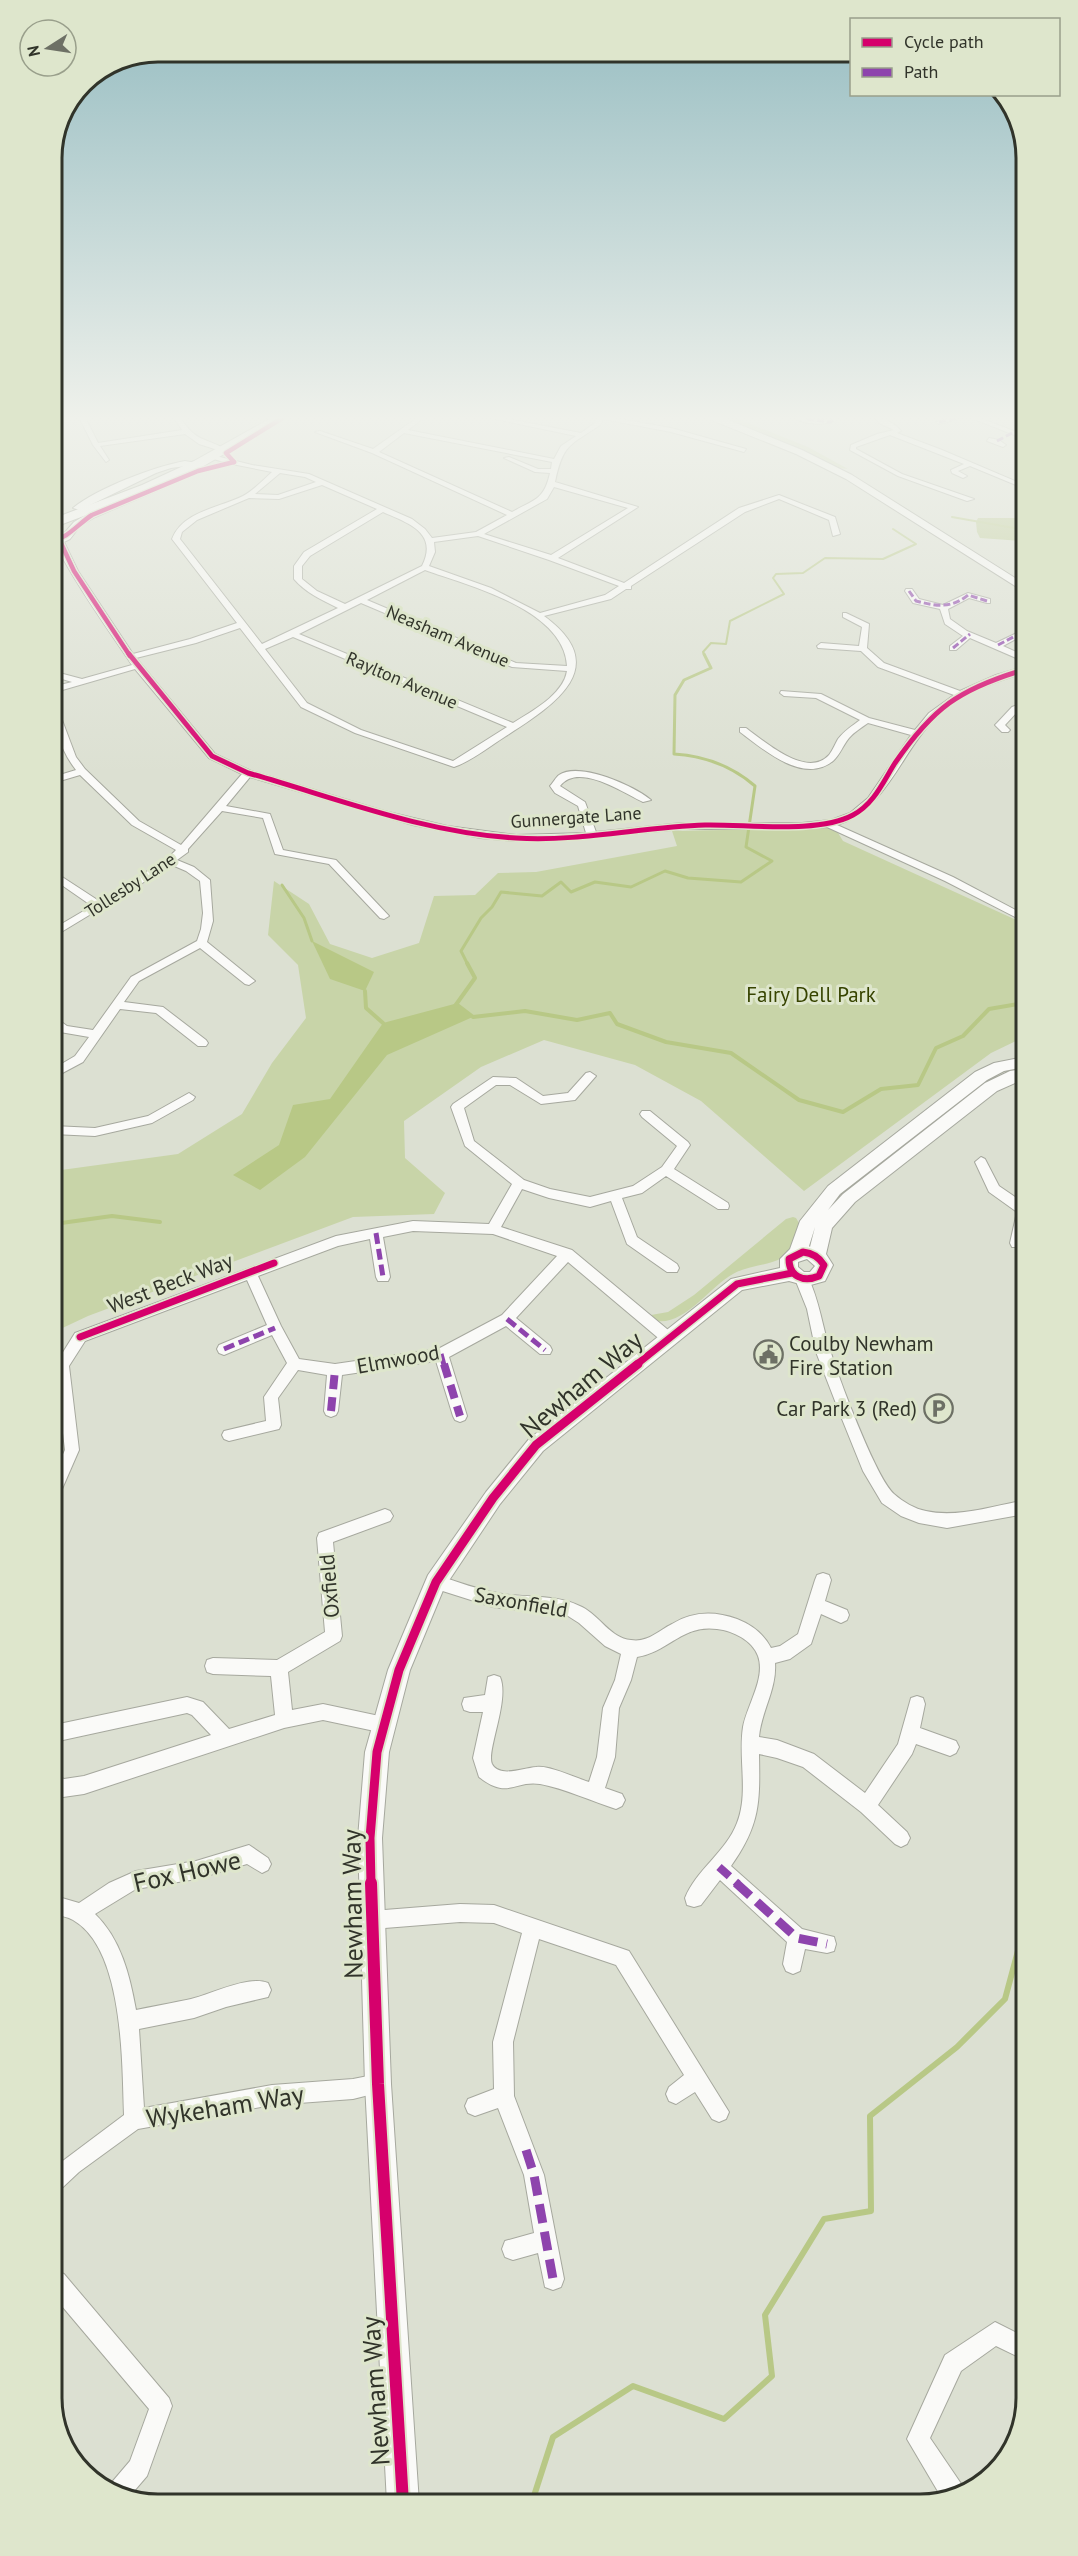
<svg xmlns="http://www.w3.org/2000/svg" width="1078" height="2556" font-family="'PT Sans',sans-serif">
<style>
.green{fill:#c8d4a8}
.forest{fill:#bbc992}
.water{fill:#b8c886}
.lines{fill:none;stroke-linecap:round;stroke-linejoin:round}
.stream-far3{stroke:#b8c886;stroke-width:2}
.stream-far2{stroke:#b8c886;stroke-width:3}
.stream-far1{stroke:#b8c886;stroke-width:4}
.stream{stroke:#b8c886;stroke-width:6}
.street-casing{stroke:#a6a89e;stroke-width:2}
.secondary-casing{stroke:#a6a89e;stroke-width:2}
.highway-casing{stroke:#a6a89e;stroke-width:2}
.street{fill:#fafaf8;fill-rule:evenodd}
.secondary{fill:#fafaf8;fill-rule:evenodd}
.highway{fill:#fafaf8;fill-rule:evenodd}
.quiet-far3{stroke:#8e44ad;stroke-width:3;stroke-dasharray:7 3;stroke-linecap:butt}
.quiet-far2{stroke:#8e44ad;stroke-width:5;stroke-dasharray:11 5;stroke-linecap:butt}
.quiet-far1{stroke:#8e44ad;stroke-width:8;stroke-dasharray:14 8;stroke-linecap:butt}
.quiet{stroke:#8e44ad;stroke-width:9;stroke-dasharray:19 9;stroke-linecap:butt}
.cycleway-far4-casing{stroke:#dee6cc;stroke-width:7}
.cycleway-far3-casing{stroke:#dee6cc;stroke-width:8}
.cycleway-far2-casing{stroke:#dee6cc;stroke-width:10}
.cycleway-far1-casing{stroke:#dee6cc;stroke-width:13}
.cycleway-casing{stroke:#dee6cc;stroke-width:16}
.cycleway-far4{stroke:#d6006c;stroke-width:4.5}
.cycleway-far3{stroke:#d6006c;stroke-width:5}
.cycleway-far2{stroke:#d6006c;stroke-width:7}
.cycleway-far1{stroke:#d6006c;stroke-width:9}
.cycleway{stroke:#d6006c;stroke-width:12}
.labels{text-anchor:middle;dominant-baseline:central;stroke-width:6;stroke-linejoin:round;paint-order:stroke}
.far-street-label{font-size:18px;fill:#31342a;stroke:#dee6cc}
.park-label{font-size:21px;fill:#374400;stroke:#dee6cc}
.street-label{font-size:21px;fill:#31342a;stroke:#dee6cc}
.poi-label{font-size:21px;fill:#31342a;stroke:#dee6cc;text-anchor:start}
.near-street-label{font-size:26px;fill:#31342a;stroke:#dee6cc}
.rim{fill:none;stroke:#31342a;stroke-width:3}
</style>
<rect width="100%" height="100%" fill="#dce0d2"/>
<g class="green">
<path d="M 725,417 L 733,417 L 808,447 L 848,469 L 839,468 Z"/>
<path d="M 835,828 L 843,841 L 1023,923 L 1024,1037 L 991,1053 L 804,1191 L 701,1101 L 635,1065 L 544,1040 L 481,1067 L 404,1121 L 405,1158 L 445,1193 L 434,1214 L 353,1217 L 88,1316 L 54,1332 L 54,1171 L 178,1154 L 242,1114 L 272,1063 L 306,1018 L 298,965 L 268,935 L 274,881 L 309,904 L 330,944 L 372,958 L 419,943 L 434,896 L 475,895 L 498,873 L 536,872 L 677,846 L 672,831 Z"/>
<path d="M 793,1217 L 796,1218 L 802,1228 C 800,1240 793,1252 782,1258 C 767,1266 748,1265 733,1274 C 707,1288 680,1334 647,1318 L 651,1315 L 668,1312 L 694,1295 L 786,1219 Z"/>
</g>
<path class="forest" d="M 978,518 L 1022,518 L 1022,541 L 980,538 L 977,532 L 976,522 Z"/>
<g class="water">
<path d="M 312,941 L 374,972 L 365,991 L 330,979 Z"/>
<path d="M 458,1003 L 475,1016 L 387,1055 L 305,1157 L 260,1190 L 233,1175 L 279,1145 L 293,1105 L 330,1099 L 383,1023 Z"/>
</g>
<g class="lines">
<g class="stream-far3">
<path d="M 952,517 L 1014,528 L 1022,527"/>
<path d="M 705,656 L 703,652 L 711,643 L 726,644 L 730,621 L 784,594 L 773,578 L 776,574 L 803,573 L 825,558 L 883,559 L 916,544 L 893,529"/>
</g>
<g class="stream-far2">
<path d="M 282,885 L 304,918 L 312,941"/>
<path d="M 468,965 L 461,951 L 481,918 L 492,907 L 501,892 L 542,896 L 561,882 L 571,892 L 595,882 L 631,887 L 665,871 L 688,878 L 741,882 L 772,861 L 746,847 L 755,786 C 732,766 705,756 674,754 L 675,695 L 684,680 L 711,668 L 704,654"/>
</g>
<g class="stream-far1">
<path d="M 365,991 L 366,1008 L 383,1023"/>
<path d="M 455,1006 L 475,978 L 467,963"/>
<path d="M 473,1017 L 525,1011 L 577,1020 L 610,1013 L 617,1024 L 666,1042 L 731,1053 L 799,1100 L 843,1112 L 881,1089 L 918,1085 L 936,1048 L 963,1036 L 989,1009 L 1024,1003"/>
<path d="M 54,1224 L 112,1216 L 160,1222"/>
</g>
<path class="stream" d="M 532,2502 L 553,2437 L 633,2386 L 724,2419 L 772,2376 L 765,2315 L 824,2219 L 871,2211 L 870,2116 L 957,2047 L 1005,1999 L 1026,1921"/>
<defs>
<g id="street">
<path d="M 79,417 L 85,417 L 98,443 L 182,430 L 174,417 L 180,417 C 196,443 205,437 227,450 L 224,452 L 199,444 L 185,434 L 100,446 L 109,460 L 106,462 L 93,445 Z"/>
<path d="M 418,417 L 425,417 L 408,430 L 554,459 L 561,446 L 576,436 L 486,417 L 497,417 L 581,433 L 595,423 L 597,417 L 609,417 L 671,428 L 746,449 L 744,452 L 671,432 L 603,419 L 600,425 C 569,446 563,444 555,482 L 638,507 L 558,558 L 624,583 L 739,508 L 779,495 L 835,517 L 840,534 L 833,536 L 829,520 L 779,499 L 745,512 L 631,586 L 631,589 L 626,589 L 611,599 L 544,616 C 614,667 554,705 506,736 C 490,746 472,761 454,767 L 355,733 L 301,707 L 240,628 L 196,643 L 136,658 L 215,754 L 251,771 L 384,811 L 447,826 L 516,835 L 586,833 L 578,806 L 555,793 L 550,786 C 553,783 556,777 559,775 C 579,761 635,786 651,800 L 643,802 C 622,792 578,762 560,786 L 585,802 L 596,832 L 682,823 L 802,823 L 831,820 L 850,813 L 868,798 L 911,735 L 868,723 C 861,728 854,732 849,738 C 843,745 840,755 833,761 C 803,785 763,749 740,732 L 740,728 L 746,728 C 765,742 807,779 829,755 C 833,750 835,744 838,739 C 844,731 852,726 860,720 L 816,698 L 784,696 L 780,693 L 781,691 L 821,694 L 869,718 L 915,730 L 929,713 L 954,695 L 878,667 L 861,651 L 818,648 L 817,646 L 821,643 L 859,646 L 862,627 L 843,617 L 843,613 L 846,613 L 869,624 L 867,648 L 884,663 L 960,691 L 996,675 L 1023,667 L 1023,673 C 991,683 958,694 934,719 C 901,753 886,809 837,825 L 953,877 L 1023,914 L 1023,921 L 945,881 L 827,827 L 802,829 L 682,829 L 563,840 L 516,841 L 481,838 L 413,825 L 250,777 L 226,806 L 270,814 L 283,850 L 336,860 L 389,916 L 384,919 L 380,918 L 329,864 L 275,854 L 263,818 L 222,811 L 188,849 L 188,852 L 177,860 L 194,867 L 210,880 L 213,921 L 207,942 L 255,981 L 249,985 L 245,984 L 200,948 L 139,981 L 124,1002 L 163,1007 L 206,1040 L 208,1043 L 206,1046 L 198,1046 L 156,1013 L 120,1009 L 83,1062 L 53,1078 L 53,1069 L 75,1056 L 89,1037 L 60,1032 L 53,1026 L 53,1016 L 67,1026 L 93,1030 L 131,977 L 197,941 L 201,929 L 203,913 L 200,881 L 186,871 L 172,865 L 53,937 L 53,929 L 92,906 L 53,879 L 53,871 L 99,901 L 167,859 L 176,850 L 132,825 L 80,775 L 53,783 L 53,777 L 76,770 C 61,751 53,725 52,701 L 56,704 L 76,757 L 85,769 L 139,821 L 181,845 L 242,774 L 209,758 L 135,669 L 52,693 L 52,687 L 72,682 L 52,676 L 52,671 L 82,679 L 132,665 C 117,642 52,552 52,530 L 61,537 L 74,522 L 89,513 L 196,470 L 224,462 L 210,458 L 212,455 L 252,465 L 309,474 L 412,519 L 425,529 L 432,538 L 476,532 L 507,515 L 372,453 L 315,432 L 320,431 L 373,449 ZM 404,433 L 552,462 L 551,469 L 538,469 L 509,457 L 504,458 L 535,472 L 550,473 C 544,500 535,499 512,512 L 379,452 ZM 232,464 L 272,472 C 263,480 254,490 243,496 C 219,508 183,511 172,539 L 237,623 L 190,639 L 133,654 L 78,571 L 64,542 L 70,539 L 80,526 L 95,517 L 200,472 ZM 280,473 L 305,477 L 316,482 L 278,495 L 255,494 ZM 322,485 L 377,509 L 304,552 L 294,566 L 294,579 C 306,593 322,600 338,608 L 262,644 L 180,539 L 182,532 L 197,520 L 249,498 L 279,499 ZM 554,487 L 628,508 L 551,555 L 484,534 L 547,499 ZM 383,512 C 407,523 439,532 422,566 L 345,604 L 317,591 L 302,579 L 302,566 L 310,556 ZM 478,536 L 549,560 L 619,586 L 605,595 L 540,613 L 491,588 L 429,566 L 435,552 L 434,542 ZM 425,570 C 469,586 564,609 567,666 L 516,663 L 367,600 ZM 361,603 L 512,667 L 567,671 C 563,695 532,711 513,723 L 299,634 ZM 293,637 L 507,727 L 453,761 L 361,730 L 307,703 L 265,649 Z"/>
<path d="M 792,417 L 823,420 L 840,417 C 828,428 805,424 792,417 Z"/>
<path d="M 874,417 C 881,416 896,424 901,431 L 897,433 L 942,450 L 1022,484 L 1016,485 L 970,466 L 958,471 L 967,476 L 963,478 L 952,473 L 951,470 L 964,464 L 890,435 L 856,447 L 856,449 L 902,474 L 974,499 L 967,501 L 898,476 L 850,450 L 851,445 L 877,434 L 894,430 L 879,423 Z"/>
<path d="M 955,417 L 965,417 L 939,424 L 936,422 Z"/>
<path d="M 969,417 L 977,417 L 1022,434 L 1022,438 Z"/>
<path d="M 989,438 L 999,440 L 1006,445 L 1003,447 L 987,441 Z"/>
<path d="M 185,461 L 201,464 L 171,468 L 156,473 L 80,510 L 73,508 C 98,488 153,467 185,461 Z"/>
<path d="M 906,589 L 912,589 L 919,599 L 943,605 L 968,593 L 990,599 L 990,603 L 987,603 L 969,598 L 948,609 L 950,619 L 967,631 L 996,643 L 1023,630 L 1023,635 L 1003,646 L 1023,655 L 1023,661 L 970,638 L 956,650 L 950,650 L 950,646 L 963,636 L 945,624 L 940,609 L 913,603 L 905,591 Z"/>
<path d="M 1023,703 L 1023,709 L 1018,711 L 1005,725 L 1010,730 L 1008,732 L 1002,732 L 995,725 L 997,723 L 1012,707 Z"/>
<path d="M 590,1072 L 596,1076 L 575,1100 L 541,1104 L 510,1085 L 496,1085 L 464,1108 L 474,1141 L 524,1180 L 550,1189 L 590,1197 L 633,1186 L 662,1167 L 677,1146 L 642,1117 L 640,1114 L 642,1111 L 650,1111 L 688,1142 L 690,1145 L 674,1169 L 728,1203 L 729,1206 L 728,1209 L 718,1209 L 666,1176 L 642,1193 L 622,1198 L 637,1237 L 677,1264 L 679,1268 L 677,1272 L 667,1272 L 627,1244 L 611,1201 L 590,1207 L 549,1198 L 522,1189 L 501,1227 L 572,1250 L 673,1334 L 675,1338 L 673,1342 L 663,1342 L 568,1262 L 516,1318 L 550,1346 L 552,1350 L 550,1354 L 540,1354 L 506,1326 L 449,1357 L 467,1416 L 465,1420 L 460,1422 L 455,1420 L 453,1416 L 436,1361 L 342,1375 L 338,1411 L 336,1415 L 331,1417 L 326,1415 L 324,1411 L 327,1375 L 298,1370 L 278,1398 L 281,1425 L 279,1429 L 229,1441 L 224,1439 L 222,1435 L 224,1431 L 266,1421 L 264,1397 L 287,1363 L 272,1335 L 224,1355 L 219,1353 L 217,1349 L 219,1345 L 267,1325 L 247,1280 L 85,1341 L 69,1366 L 79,1450 L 62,1489 L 54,1492 L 54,1473 L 65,1450 L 55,1365 L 75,1333 L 336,1236 L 413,1221 L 489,1224 L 512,1184 L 465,1146 L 451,1107 L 453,1104 L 493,1077 L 516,1078 L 543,1096 L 568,1093 L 586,1073 ZM 413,1231 L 493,1234 L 557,1256 L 502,1315 L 438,1349 L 335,1364 L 299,1359 L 281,1326 L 258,1276 L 338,1246 L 370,1239 L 376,1277 L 378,1281 L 388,1281 L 390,1277 L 383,1237 Z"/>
<path d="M 189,1093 L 195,1097 L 193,1100 L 152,1123 L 95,1136 L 53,1134 L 53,1126 L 95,1128 L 148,1116 Z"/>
<path d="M 981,1157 L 985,1159 L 999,1186 L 1024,1203 L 1024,1240 L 1022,1247 L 1012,1247 L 1010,1243 L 1017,1212 L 989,1192 L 975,1162 Z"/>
<path d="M 802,1274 L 807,1275 C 820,1301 822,1327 831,1353 C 840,1381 876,1478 894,1494 C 903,1502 915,1509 926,1511 C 957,1518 993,1506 1025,1500 L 1025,1514 L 947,1528 L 919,1523 L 901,1516 L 882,1503 L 863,1471 L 842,1419 L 816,1352 L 807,1309 L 795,1279 L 797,1275 Z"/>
<path d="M 385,1509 L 390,1511 L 393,1516 L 390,1521 L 333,1542 L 342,1636 L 340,1641 L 288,1672 L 292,1710 L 323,1704 L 384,1717 L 390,1719 L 393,1725 L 390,1731 L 384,1733 L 323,1720 L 284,1728 L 84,1794 L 63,1797 L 55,1793 L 55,1775 L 64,1779 L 84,1776 L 211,1735 L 192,1715 L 187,1713 L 63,1740 L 55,1744 L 55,1725 L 59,1724 L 187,1697 L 203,1702 L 229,1729 L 275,1715 L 271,1676 L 213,1674 L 207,1672 L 205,1666 L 207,1660 L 213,1658 L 277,1660 L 325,1632 L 317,1538 L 319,1533 Z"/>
<path d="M 823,1573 L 829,1575 L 831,1580 L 825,1601 L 847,1610 L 849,1615 L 847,1620 L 841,1623 L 821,1614 L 811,1644 L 790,1659 L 775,1663 C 777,1689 761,1712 759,1737 L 777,1740 L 814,1754 L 865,1793 L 898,1744 L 911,1698 L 917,1696 L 923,1698 L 925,1704 L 920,1728 L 956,1741 L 959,1747 L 956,1753 L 950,1756 L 916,1744 L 912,1754 L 878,1805 L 907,1832 L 910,1838 L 907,1844 L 901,1847 L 895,1844 L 861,1812 L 803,1767 L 777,1758 L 759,1754 C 760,1803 760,1825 731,1866 L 802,1929 L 834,1937 L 836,1944 L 834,1951 L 827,1953 L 805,1949 L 800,1971 L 793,1974 L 786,1971 L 783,1964 L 787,1942 L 720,1880 L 701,1905 L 694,1907 L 687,1905 L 685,1898 C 696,1870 726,1852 737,1823 C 749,1793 738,1758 743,1727 C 747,1705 766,1678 758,1656 C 752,1640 733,1631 717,1629 C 683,1624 668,1652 637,1657 L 631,1680 L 619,1708 L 615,1757 L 605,1788 L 622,1794 L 625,1800 L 622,1806 L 616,1809 C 594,1802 563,1788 540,1784 C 514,1780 508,1800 479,1777 L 473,1758 L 483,1712 L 470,1712 L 464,1710 L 462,1704 L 464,1698 L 485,1695 L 488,1677 L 494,1675 L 500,1677 C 510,1700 486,1751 492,1764 C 499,1778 524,1768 536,1767 C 549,1765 576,1778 589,1782 L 597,1757 L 603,1708 L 615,1680 L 621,1654 L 605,1646 L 579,1623 L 568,1616 L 493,1607 L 430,1587 L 428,1582 L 430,1577 L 436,1575 C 458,1582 479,1590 502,1594 C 529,1598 557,1594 582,1607 C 600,1616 610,1638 631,1640 C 647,1643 658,1631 672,1624 C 693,1611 715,1611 737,1619 C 752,1625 764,1634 771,1648 L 780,1646 L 798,1634 L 815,1580 L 817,1575 Z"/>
<path d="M 249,1845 L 268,1858 L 271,1864 L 268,1870 L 262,1873 L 247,1864 L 196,1879 L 136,1889 L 95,1914 C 121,1939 130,1976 136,2010 C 155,2006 173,2003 191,1999 C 212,1994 248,1975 268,1983 L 271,1990 L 268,1997 L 226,2007 L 194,2018 L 139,2029 L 144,2108 L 272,2085 L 353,2079 L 378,2074 L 385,2077 L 388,2084 L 385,2091 L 353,2099 L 272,2105 L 138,2129 L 79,2172 L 63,2187 L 56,2190 L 56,2166 L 124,2115 C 122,2063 124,1949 73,1920 C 68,1917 61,1916 55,1914 L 55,1896 L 79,1903 L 109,1883 L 136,1871 L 196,1861 Z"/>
<path d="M 460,1904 L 494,1905 L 629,1951 L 729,2112 L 726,2119 L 719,2122 L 712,2119 L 695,2092 L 676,2104 L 669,2101 L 666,2094 L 669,2087 L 684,2075 L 616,1965 L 539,1939 L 513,2042 L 514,2096 L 544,2175 L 564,2279 L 561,2287 L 553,2290 L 545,2287 L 538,2253 L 513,2260 L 505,2257 L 502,2249 L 505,2241 L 534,2233 L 524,2175 L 498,2108 L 475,2116 L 468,2113 L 465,2106 L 468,2099 L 494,2089 L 493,2042 L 522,1933 L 494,1923 L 460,1922 L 372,1929 L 365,1927 L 363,1920 L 365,1913 L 372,1911 Z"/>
<path d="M 56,2271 L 64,2274 L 169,2398 L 172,2406 L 147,2476 L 129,2497 L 107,2488 L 130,2461 L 149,2409 L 56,2299 Z"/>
<path d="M 995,2322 L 1027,2338 L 1027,2361 L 996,2346 L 961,2371 L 930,2438 L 966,2491 L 955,2499 L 943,2500 L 907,2439 L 945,2355 Z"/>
</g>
<g id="secondary">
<path d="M 704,417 L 721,417 L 802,450 L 852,475 L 1023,583 L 1023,591 L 846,479 L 796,454 Z"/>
<path d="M 1024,1057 L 1024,1067 L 1004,1071 L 987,1080 L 840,1194 L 828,1210 L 843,1194 L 985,1083 L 1010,1071 L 1024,1069 L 1024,1079 L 997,1091 L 855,1202 L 832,1228 L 826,1254 L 833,1265 L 825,1281 L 807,1286 L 789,1281 L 742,1290 L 543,1451 L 500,1504 L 444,1588 L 410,1670 L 389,1752 L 382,1838 L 391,2084 L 419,2503 L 387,2503 L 365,2084 L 358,1838 L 365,1752 L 388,1670 L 428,1575 L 486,1492 L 529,1439 L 731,1279 L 780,1268 L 780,1259 L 790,1249 L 800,1221 L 828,1186 L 975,1072 L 994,1063 ZM 815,1227 L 810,1247 L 809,1246 ZM 807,1259 L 815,1266 L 810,1272 L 804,1272 L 798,1267 L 798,1262 Z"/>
</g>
<path id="highway" d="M 273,417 L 287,417 L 202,467 L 150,491 L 52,528 L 52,519 L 142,485 L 194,461 Z"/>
</defs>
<use href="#street" class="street-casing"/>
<use href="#secondary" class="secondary-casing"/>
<use href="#highway" class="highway-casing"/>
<use href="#street" class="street"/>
<use href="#secondary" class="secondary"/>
<use href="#highway" class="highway"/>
<g class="quiet-far3">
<path d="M 807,419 L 830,422 L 837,417"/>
<path d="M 939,422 L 962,417"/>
<path d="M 997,441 L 1012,433"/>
<path d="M 909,591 L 916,601 C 936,606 951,609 968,595 L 987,601"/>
<path d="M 998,645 L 1023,632"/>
<path d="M 953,648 L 970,634"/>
</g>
<g class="quiet-far2">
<path d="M 376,1233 L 383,1277"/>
<path d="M 507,1319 L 545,1350"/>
<path d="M 224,1349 L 275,1328"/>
<path d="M 441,1354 L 444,1365"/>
</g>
<g class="quiet-far1">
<path d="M 444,1364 L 460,1416"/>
<path d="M 331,1411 L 335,1370"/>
<path d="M 719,1867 L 738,1884"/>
</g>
<g class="quiet">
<path d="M 736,1883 L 797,1938 L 827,1944"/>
<path d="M 526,2150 L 534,2175 L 553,2279"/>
</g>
<defs>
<g id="cycleway-far4">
<path d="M 234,462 L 226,453 L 284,417"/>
<path d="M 52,532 L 60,541 L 74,571 L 130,656"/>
<path d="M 52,541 C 68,538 78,524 92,515 L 198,471 L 234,462"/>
</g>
<path id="cycleway-far3" d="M 129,654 L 212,756 L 248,773 C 336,798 424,833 516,838 C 579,842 642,827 705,825 C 747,824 818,834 853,815 C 874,804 883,782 895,763 C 933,708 959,689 1023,670"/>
<g id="cycleway-far2">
<path d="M 803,1252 C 813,1253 819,1257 824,1265 L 819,1276 C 803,1283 789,1276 789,1259 Z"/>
<path d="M 80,1337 L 274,1263"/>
<path d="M 636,1365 L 737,1284 L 792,1273"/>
</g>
<path id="cycleway-far1" d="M 371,1884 L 370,1838 L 377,1752 L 399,1670 L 436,1582 L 493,1498 L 536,1445 L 638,1364"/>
<path id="cycleway" d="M 371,1883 L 378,2084 L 403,2503"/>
</defs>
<use href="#cycleway-far4" class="cycleway-far4-casing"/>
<use href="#cycleway-far3" class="cycleway-far3-casing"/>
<use href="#cycleway-far2" class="cycleway-far2-casing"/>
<use href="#cycleway-far1" class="cycleway-far1-casing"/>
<use href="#cycleway" class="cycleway-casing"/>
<use href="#cycleway-far4" class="cycleway-far4"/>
<use href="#cycleway-far3" class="cycleway-far3"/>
<use href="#cycleway-far2" class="cycleway-far2"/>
<use href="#cycleway-far1" class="cycleway-far1"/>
<use href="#cycleway" class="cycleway"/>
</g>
<linearGradient id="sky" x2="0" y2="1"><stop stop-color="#95bcc1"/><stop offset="0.54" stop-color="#eff1eb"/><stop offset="1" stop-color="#eff1eb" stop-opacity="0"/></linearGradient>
<rect width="1078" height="774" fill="url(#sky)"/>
<defs>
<symbol id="civic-ring" viewBox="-11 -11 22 22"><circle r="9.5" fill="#dee6cc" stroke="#6d7065" stroke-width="1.5"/><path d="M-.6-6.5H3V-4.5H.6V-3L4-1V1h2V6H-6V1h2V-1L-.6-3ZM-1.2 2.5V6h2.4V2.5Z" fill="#6d7065"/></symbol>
<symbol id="parking-ring" viewBox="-11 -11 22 22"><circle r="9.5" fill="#dee6cc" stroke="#6d7065" stroke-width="1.5"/><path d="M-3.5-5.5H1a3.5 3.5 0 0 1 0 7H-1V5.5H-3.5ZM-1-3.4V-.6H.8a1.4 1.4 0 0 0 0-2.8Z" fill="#6d7065"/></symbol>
</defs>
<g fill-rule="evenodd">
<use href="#civic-ring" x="752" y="1338" width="33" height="33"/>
<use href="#parking-ring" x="922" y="1392" width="33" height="33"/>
</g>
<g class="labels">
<g class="far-street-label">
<text transform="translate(448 636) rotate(23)">Neasham Avenue</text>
<text transform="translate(402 680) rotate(23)">Raylton Avenue</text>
<text transform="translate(576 817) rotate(-4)">Gunnergate Lane</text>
<text transform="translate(130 885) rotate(-33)">Tollesby Lane</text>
</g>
<g class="park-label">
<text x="811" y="994">Fairy Dell Park</text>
</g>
<g class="street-label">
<text transform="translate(170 1283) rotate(-21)">West Beck Way</text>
<text transform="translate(398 1359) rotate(-10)">Elmwood</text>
<text transform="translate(329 1586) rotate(-95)">Oxfield</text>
<text transform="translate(521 1602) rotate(10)">Saxonfield</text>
</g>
<g class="poi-label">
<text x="789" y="1343">Coulby Newham<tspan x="789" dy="24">Fire Station</tspan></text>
<text x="917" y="1408" text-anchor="end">Car Park 3 (Red)</text>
</g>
<g class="near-street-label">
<text transform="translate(581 1384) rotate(-40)">Newham Way</text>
<text transform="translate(187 1871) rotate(-13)">Fox Howe</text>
<text transform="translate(352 1904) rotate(-91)">Newham Way</text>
<text transform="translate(225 2106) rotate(-9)">Wykeham Way</text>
<text transform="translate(375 2391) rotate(-94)">Newham Way</text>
</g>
</g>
<path d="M0 0H1078V2556H0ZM158 62H920A96 96 0 0 1 1016 158V2398A96 96 0 0 1 920 2494H158A96 96 0 0 1 62 2398V158A96 96 0 0 1 158 62Z" fill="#dee6cc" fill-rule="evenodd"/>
<path class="rim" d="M158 62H920A96 96 0 0 1 1016 158V2398A96 96 0 0 1 920 2494H158A96 96 0 0 1 62 2398V158A96 96 0 0 1 158 62Z"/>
<rect x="850" y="18" width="210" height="78" fill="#dee6cc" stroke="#999f8b" stroke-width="1.5"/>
<rect x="862" y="38" width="30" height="9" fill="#d6006c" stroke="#999f8b" stroke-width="1.5"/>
<text x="904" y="48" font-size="18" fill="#31342a">Cycle path</text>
<rect x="862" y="68" width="30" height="9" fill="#8e44ad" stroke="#999f8b" stroke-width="1.5"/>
<text x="904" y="78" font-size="18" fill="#31342a">Path</text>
<g transform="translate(48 48) rotate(258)"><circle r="28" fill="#dee6cc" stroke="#999f8b" stroke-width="1.5"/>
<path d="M0-4.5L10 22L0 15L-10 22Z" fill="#6d7065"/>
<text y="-9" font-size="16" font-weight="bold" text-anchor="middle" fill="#31342a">N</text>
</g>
</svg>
